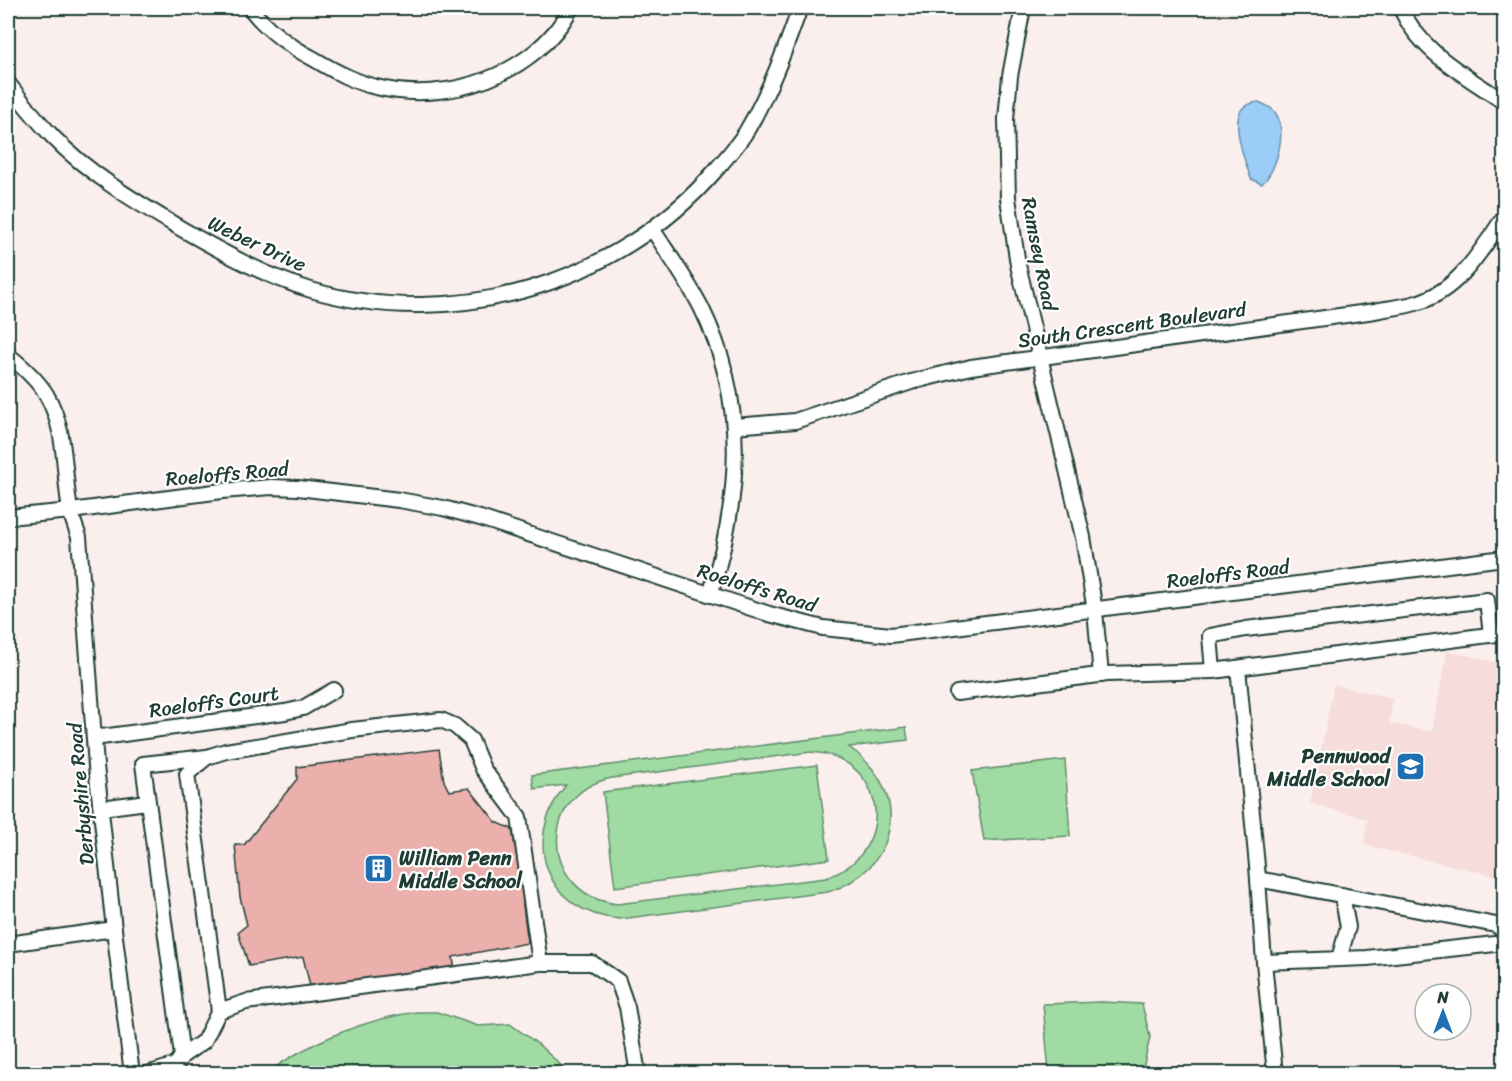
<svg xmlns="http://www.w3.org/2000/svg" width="1512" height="1081" font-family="Sriracha,sans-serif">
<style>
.built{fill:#f6dcda}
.green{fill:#9fdba2;stroke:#5f8c6b;stroke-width:1.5;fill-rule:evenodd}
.water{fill:#9bcdf8;stroke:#6993aa;stroke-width:1.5}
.building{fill:#ebafac;stroke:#1f3d34;stroke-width:1.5}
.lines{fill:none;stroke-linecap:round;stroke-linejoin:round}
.minor-casing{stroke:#1f3d34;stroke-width:18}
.minor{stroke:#fff;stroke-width:14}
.labels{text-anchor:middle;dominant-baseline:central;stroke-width:4.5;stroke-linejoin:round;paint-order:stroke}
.street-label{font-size:20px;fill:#1f3d34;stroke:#fff}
.poi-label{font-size:20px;font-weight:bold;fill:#1f3d34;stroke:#fff;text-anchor:end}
</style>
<rect width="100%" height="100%" fill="#fbefee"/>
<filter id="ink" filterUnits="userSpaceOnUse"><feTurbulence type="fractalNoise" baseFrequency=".0167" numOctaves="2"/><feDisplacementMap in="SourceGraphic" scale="12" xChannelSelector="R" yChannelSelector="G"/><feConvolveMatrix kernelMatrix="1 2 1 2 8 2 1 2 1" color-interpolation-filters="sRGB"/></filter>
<g filter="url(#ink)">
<path class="built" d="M 1447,651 L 1504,664 L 1504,878 L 1364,845 L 1367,819 L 1310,803 L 1334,684 L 1392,698 L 1390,723 L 1432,732 Z"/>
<g class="green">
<path d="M 906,727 L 908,740 L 849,747 C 912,791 901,868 828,892 L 620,919 C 546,914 520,840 566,785 L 534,789 L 532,775 ZM 811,752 C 888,757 899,853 826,878 L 617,904 C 541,895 536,793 612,778 Z"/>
<path d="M 1065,760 L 1070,836 L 984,841 L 972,771 Z"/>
<path d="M 817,765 L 829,859 L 615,887 L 603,792 Z"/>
<path d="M 1102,1002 L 1142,1004 L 1150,1037 L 1142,1073 L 1049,1073 L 1043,1004 Z"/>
<path d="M 417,1012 L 437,1012 L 478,1026 L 510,1024 L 538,1044 L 565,1069 L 580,1073 L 267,1073 C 309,1042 365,1019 417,1012 Z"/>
</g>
<path class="water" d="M 1259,102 C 1265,105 1271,107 1275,112 C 1288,131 1277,169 1262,184 L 1251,179 C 1246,164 1230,123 1242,109 C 1246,104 1253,103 1259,102 Z"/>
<path class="building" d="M 439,749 L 444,781 L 449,791 L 469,788 L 496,822 L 512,829 L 524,893 L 523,905 L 528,943 L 453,957 L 455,971 L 310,986 L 303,957 L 249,966 L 238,932 L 247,925 L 240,897 L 235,845 L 244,845 L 297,779 L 297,767 Z"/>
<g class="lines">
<defs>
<g id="minor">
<path d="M 250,8 C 267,30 289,46 314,59 C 334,71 354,82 376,87 C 447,105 536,75 571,8"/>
<path d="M 1023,8 L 1010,76 L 1006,119 L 1008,198 L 1018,265 L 1083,537 L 1095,611 L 1101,675"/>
<path d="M 1401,8 C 1419,52 1467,76 1504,102"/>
<path d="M 8,83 C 22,102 37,120 53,137 C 89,174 135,201 180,228 C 222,252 265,276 311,290 C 455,332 617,284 715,171 C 725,159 737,146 746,132 C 769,93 785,50 800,8"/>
<path d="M 653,230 C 669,255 687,280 701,307 C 748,402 741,497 710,595"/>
<path d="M 8,355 C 22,366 36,378 46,394 C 67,430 63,471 70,510 C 72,519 76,528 79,537 L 96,766 L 114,929 L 132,1074"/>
<path d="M 734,426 L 795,421 L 911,382 L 971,367 L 1375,311 C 1389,308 1403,307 1416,303 C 1458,291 1481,251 1504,217"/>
<path d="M 8,517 L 71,511 L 222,491 L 271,487 L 298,488 L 399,500 L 443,508 L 480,518 L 769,614 L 823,628 L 891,635 L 1504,558"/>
<path d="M 1238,668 L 1257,866 L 1264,962"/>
<path d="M 1213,671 L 1210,636 L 1246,629 L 1487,600 L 1491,635"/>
<path d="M 957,693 L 1107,674 L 1213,671 L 1504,633"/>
<path d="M 94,738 L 285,712 L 303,708 L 334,690"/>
<path d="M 101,808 L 147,802"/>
<path d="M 1258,879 L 1496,925 L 1504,931"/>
<path d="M 8,944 L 114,929"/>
<path d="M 1339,959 L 1348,927 L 1342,895"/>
<path d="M 540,963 L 519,817 L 483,769 L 471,740 L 455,726 L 441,720 L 352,730 L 226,751 L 207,757 L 187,774 L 219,1011 L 246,1002 L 540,963 L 592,963 L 618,981 L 627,1007 L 638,1074"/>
<path d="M 182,1056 L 143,764 L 207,757"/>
<path d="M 147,1074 L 176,1065 L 182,1056 L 204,1041 L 219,1011"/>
<path d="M 1275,1074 L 1264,962 L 1367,958 L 1504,943"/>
</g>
</defs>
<use href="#minor" class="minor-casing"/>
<use href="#minor" class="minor"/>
</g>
</g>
<defs>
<symbol id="school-square" viewBox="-11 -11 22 22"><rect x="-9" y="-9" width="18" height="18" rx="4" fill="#1f6fb2" stroke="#fff"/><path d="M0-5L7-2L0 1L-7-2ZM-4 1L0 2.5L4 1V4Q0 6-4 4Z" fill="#fff"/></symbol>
<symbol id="building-square" viewBox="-11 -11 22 22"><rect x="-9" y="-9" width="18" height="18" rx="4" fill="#1f6fb2" stroke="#fff"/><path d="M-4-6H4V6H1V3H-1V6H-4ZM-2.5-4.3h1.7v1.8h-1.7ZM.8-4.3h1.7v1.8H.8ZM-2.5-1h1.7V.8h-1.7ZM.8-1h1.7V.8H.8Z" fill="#fff"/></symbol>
</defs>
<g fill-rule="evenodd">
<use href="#school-square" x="1394" y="750" width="33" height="33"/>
<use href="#building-square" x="362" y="852" width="33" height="33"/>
</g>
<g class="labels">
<g class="street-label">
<text transform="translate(257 244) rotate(25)">Weber Drive</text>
<text transform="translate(1039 254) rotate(79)">Ramsey Road</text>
<text transform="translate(1132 325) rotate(-8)">South Crescent Boulevard</text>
<text transform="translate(227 474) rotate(-5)">Roeloffs Road</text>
<text transform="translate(1228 574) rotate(-7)">Roeloffs Road</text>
<text transform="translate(757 588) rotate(17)">Roeloffs Road</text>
<text transform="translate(214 702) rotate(-8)">Roeloffs Court</text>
<text transform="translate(81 794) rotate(-95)">Derbyshire Road</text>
</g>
<g class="poi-label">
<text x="1390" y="756">Pennwood<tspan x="1390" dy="23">Middle School</tspan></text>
<text x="399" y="858" text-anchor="start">William Penn<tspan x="399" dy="23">Middle School</tspan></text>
</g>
</g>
<rect width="1512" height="1081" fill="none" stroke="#fff" stroke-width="30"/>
<rect x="15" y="15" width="1482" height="1051" fill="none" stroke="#1f3d34" stroke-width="2" filter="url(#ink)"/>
<g transform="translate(1443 1012)"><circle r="28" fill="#ffffff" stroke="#a5b1ae" stroke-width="1.5"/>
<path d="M0-4.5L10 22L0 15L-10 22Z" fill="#1f6fb2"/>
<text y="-9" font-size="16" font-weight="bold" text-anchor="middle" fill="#1f3d34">N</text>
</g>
</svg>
